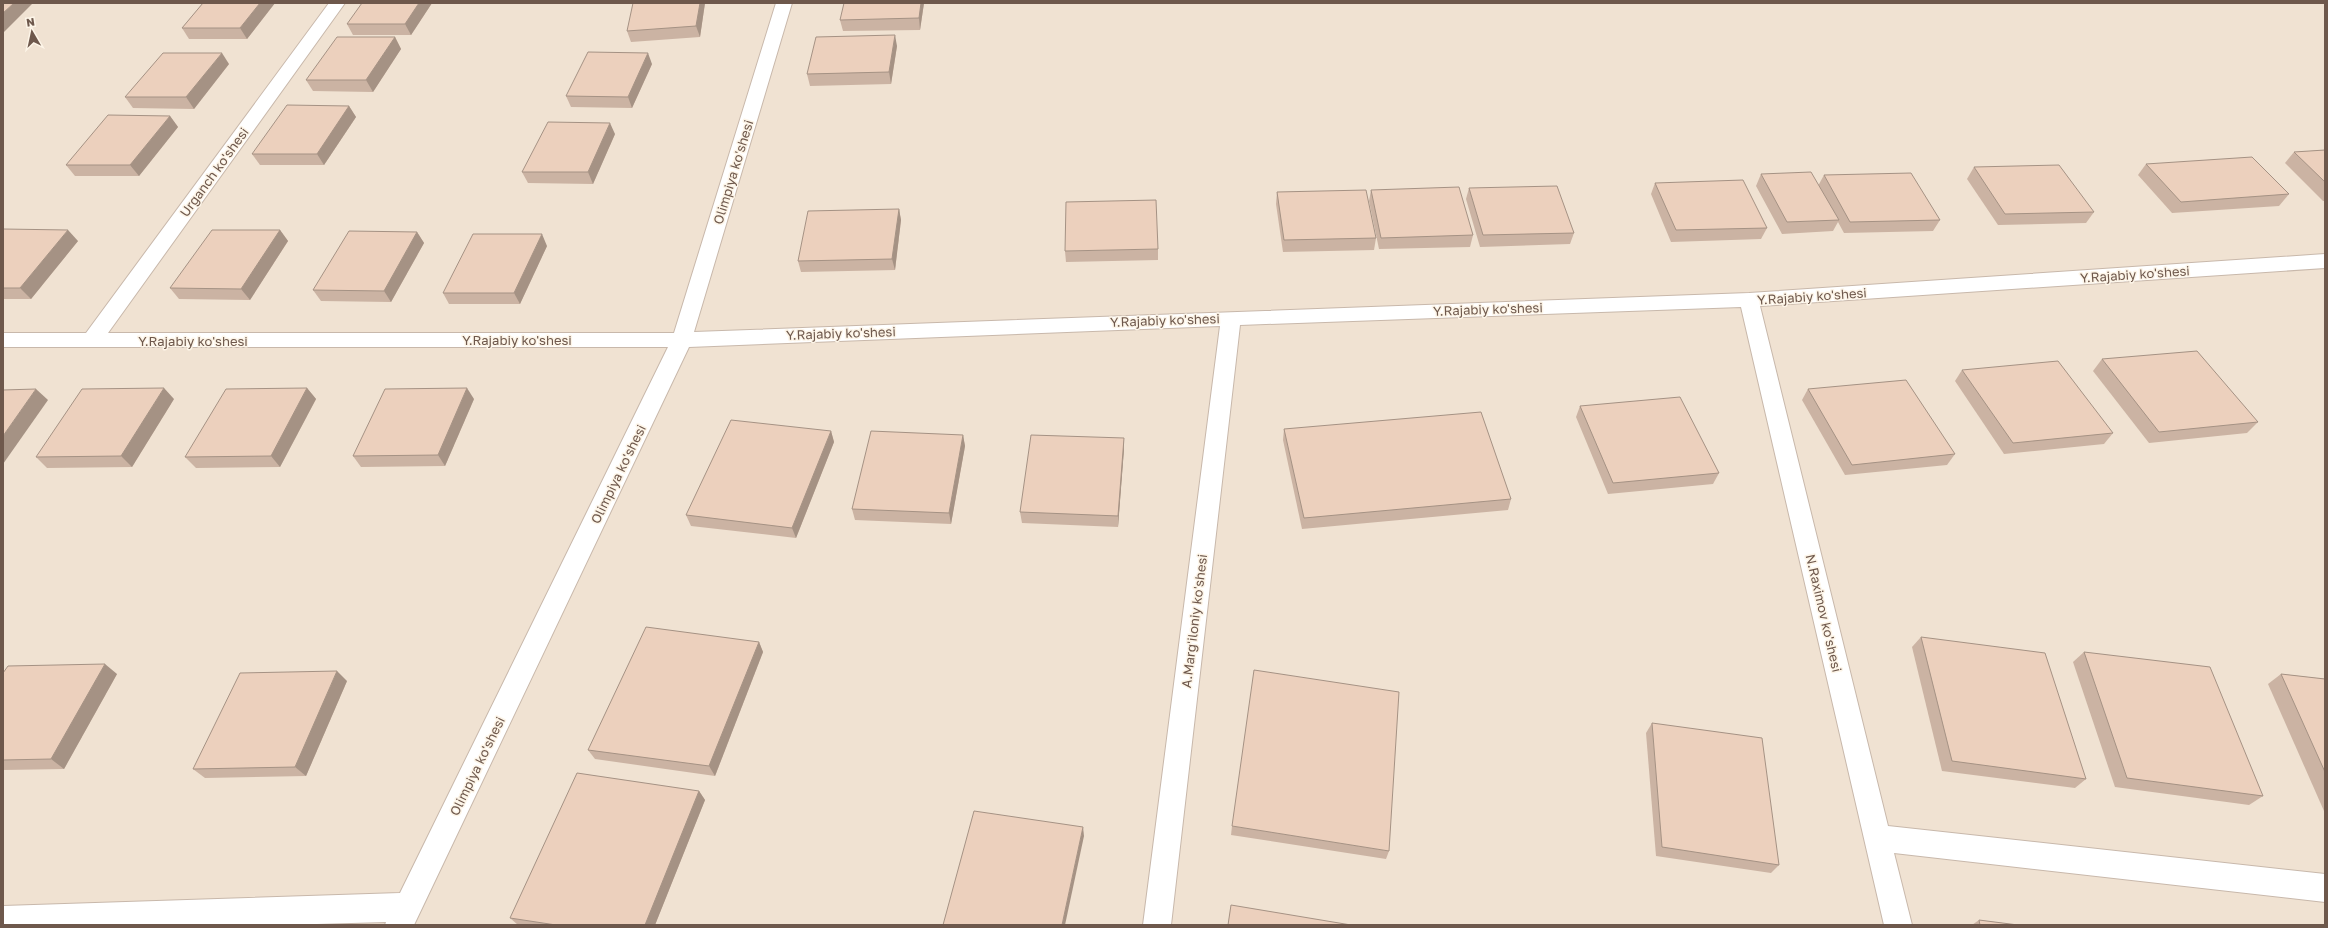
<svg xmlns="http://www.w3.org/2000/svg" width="2328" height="928" font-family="'Golos Text',sans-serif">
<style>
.residential{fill:#f0e2d2}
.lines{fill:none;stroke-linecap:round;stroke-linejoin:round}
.minor-casing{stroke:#c8b8ab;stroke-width:2}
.minor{fill:#fff;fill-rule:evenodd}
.wall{fill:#cbb3a3}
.shaded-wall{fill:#a59284}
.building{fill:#ecd0bd;stroke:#a59284}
.labels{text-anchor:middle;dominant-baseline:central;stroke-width:3;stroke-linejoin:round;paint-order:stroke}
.street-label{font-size:13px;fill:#6e584c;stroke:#fdf5e8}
</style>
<rect width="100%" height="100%" fill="#f9f0e3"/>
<rect class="residential" x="3" y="3" width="2322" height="922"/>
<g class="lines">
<defs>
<path id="minor" d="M 329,3 L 345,3 L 108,333 L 674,333 L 776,3 L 792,3 L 694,332 L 1749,293 L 2325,254 L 2325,268 L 1760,306 L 1888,826 L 2325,874 L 2325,902 L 1894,853 L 1912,925 L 1884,925 L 1741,307 L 1240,325 L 1171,925 L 1143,925 L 1220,326 L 689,347 L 414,925 L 385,925 L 386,922 L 282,925 L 3,925 L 3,906 L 400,893 L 668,347 L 3,347 L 3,333 L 86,333 Z"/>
</defs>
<use href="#minor" class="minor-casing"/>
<use href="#minor" class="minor"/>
</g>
<g class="wall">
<path d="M 203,3 L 275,3 L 247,39 L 189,39 L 182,28 Z"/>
<path d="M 432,3 L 411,35 L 353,35 L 347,24 Z"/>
<path d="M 705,3 L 700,37 L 631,42 L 627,31 Z"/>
<path d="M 924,3 L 920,30 L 843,31 L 840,20 Z"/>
<path d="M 395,37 L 401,49 L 373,92 L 313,91 L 306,80 Z"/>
<path d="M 897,46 L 891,84 L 810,86 L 807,74 Z"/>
<path d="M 229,64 L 194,109 L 133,108 L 125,97 Z"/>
<path d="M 652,64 L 632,108 L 571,107 L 566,96 Z"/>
<path d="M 349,106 L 356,117 L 324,165 L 260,165 L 252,154 Z"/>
<path d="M 170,116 L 178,127 L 139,176 L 75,176 L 66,165 Z"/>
<path d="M 615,134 L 593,184 L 528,183 L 522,172 Z"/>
<path d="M 2325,150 L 2325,201 L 2323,201 L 2285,163 L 2294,152 Z"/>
<path d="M 2146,164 L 2289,194 L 2279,206 L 2172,213 L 2138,175 Z"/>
<path d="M 1974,167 L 2094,212 L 2086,223 L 1998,225 L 1967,179 Z"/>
<path d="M 1761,174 L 1818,186 L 1824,175 L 1940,220 L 1933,231 L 1844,233 L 1838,222 L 1833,231 L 1782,234 L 1756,186 Z"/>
<path d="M 1655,183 L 1767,228 L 1761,239 L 1671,242 L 1651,194 Z"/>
<path d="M 1469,188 L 1574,233 L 1570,244 L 1480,247 L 1466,199 Z"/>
<path d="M 1371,190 L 1473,235 L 1470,247 L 1379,249 L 1369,201 Z"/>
<path d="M 1277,192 L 1376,238 L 1374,250 L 1283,252 L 1276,204 Z"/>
<path d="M 899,209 L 901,220 L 895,270 L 801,272 L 798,261 Z"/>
<path d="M 3,229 L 78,241 L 31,299 L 3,299 Z"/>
<path d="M 280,230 L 288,241 L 250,300 L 179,299 L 170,288 Z"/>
<path d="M 417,232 L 424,243 L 391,302 L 321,301 L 313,290 Z"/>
<path d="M 547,246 L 520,304 L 449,304 L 443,293 Z"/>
<path d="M 1158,249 L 1158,260 L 1066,262 L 1065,251 Z"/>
<path d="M 2102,359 L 2258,422 L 2247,433 L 2149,443 L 2093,371 Z"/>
<path d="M 1962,370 L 2113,433 L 2104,444 L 2004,454 L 1955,381 Z"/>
<path d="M 307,388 L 316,399 L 280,467 L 196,468 L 185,457 Z"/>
<path d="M 1808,389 L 1955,454 L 1947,465 L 1845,475 L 1802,400 Z"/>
<path d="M 174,399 L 132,467 L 47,468 L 36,457 Z"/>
<path d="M 474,399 L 445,466 L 361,467 L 353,456 Z"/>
<path d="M 1580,406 L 1719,473 L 1713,484 L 1608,494 L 1576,417 Z"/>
<path d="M 1284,429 L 1511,499 L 1508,510 L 1302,529 L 1283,440 Z"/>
<path d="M 831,431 L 834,442 L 796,538 L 691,526 L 686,515 Z"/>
<path d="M 963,435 L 965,446 L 951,524 L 855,520 L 852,509 Z"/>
<path d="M 1124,438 L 1124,449 L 1118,527 L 1022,523 L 1020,512 Z"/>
<path d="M 1921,637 L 2086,779 L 2075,788 L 1942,771 L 1912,647 Z"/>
<path d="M 759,642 L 763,652 L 715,776 L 595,759 L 588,750 Z"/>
<path d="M 2084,652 L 2263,796 L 2249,805 L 2115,787 L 2073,662 Z"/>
<path d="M 3,673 L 117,674 L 64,769 L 3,770 Z"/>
<path d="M 2281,674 L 2325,679 L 2325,811 L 2324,811 L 2268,684 Z"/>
<path d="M 347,681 L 306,776 L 205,778 L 193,769 Z"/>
<path d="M 1652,723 L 1779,865 L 1771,873 L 1656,856 L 1646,733 Z"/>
<path d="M 699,791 L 705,800 L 655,925 L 518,925 L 510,918 Z"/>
<path d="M 1232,826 L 1389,851 L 1386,859 L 1231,835 Z"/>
<path d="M 1979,920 L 2018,925 L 1972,925 Z"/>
</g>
<g class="shaded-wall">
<path d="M 14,3 L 33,3 L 3,33 L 3,13 Z"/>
<path d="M 260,3 L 275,3 L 247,39 L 240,28 Z"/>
<path d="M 419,3 L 432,3 L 411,35 L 405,24 Z"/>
<path d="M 700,3 L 705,3 L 700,37 L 696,26 Z"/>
<path d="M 921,3 L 924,3 L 920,30 L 919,18 Z"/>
<path d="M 895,35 L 897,46 L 891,84 L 889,72 Z"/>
<path d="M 395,37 L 401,49 L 373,92 L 366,80 Z"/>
<path d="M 222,53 L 229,64 L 194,109 L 186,97 Z"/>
<path d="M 648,53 L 652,64 L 632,108 L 628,97 Z"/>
<path d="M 349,106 L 356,117 L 324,165 L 317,154 Z"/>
<path d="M 170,116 L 178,127 L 139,176 L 130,165 Z"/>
<path d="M 610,123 L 615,134 L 593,184 L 588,172 Z"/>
<path d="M 899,209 L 901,220 L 895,270 L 892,259 Z"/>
<path d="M 68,230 L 78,241 L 31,299 L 20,288 Z"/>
<path d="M 280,230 L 288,241 L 250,300 L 241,289 Z"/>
<path d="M 417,232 L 424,243 L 391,302 L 384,291 Z"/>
<path d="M 542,234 L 547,246 L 520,304 L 514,293 Z"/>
<path d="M 164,388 L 174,399 L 132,467 L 121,456 Z"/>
<path d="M 307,388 L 316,399 L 280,467 L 271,456 Z"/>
<path d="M 467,388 L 474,399 L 445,466 L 438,455 Z"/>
<path d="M 36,389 L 48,400 L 3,464 L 3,436 Z"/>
<path d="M 831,431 L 834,442 L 796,538 L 792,528 Z"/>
<path d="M 963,435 L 965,446 L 951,524 L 949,513 Z"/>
<path d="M 1124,438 L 1124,449 L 1118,527 L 1118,516 Z"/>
<path d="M 759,642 L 763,652 L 715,776 L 709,766 Z"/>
<path d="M 105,664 L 117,674 L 64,769 L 51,759 Z"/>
<path d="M 337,671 L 347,681 L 306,776 L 295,767 Z"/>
<path d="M 699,791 L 705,800 L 655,925 L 645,925 Z"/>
<path d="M 1083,827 L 1084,836 L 1065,925 L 1062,925 Z"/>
</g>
<g class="building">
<path d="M 3,3 L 14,3 L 3,13 Z"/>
<path d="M 203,3 L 260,3 L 240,28 L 182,28 Z"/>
<path d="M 362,3 L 419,3 L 405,24 L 347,24 Z"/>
<path d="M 633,3 L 700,3 L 696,26 L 627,31 Z"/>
<path d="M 844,3 L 921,3 L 919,18 L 840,20 Z"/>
<path d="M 895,35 L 889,72 L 807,74 L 816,37 Z"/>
<path d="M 337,37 L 395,37 L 366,80 L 306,80 Z"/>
<path d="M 588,52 L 648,53 L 628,97 L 566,96 Z"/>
<path d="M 163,53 L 222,53 L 186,97 L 125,97 Z"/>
<path d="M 287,105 L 349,106 L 317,154 L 252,154 Z"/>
<path d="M 108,115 L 170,116 L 130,165 L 66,165 Z"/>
<path d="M 548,122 L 610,123 L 588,172 L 522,172 Z"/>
<path d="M 2325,150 L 2325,182 L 2294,152 Z"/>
<path d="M 2252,157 L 2289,194 L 2181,202 L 2146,164 Z"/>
<path d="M 2059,165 L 2094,212 L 2005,214 L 1974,167 Z"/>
<path d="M 1811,172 L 1839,220 L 1787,222 L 1761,174 Z"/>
<path d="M 1911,173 L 1940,220 L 1850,222 L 1824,175 Z"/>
<path d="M 1743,180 L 1767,228 L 1676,230 L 1655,183 Z"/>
<path d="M 1557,186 L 1574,233 L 1483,235 L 1469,188 Z"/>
<path d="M 1459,187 L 1473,235 L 1381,238 L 1371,190 Z"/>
<path d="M 1366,190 L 1376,238 L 1284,240 L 1277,192 Z"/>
<path d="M 1156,200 L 1158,249 L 1065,251 L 1066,202 Z"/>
<path d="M 899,209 L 892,259 L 798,261 L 808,211 Z"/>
<path d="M 3,229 L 68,230 L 20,288 L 3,288 Z"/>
<path d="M 212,230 L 280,230 L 241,289 L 170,288 Z"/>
<path d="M 349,231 L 417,232 L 384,291 L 313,290 Z"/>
<path d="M 473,234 L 542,234 L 514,293 L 443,293 Z"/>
<path d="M 2197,351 L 2258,422 L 2159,432 L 2102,359 Z"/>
<path d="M 2058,361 L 2113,433 L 2013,443 L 1962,370 Z"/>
<path d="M 1906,380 L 1955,454 L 1852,465 L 1808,389 Z"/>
<path d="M 164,388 L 121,456 L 36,457 L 82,389 Z"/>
<path d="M 307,388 L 271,456 L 185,457 L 226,389 Z"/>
<path d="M 467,388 L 438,455 L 353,456 L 385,389 Z"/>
<path d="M 36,389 L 3,436 L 3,390 Z"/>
<path d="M 1680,397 L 1719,473 L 1613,483 L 1580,406 Z"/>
<path d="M 1481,412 L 1511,499 L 1304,518 L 1284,429 Z"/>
<path d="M 731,420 L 831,431 L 792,528 L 686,515 Z"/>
<path d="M 871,431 L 963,435 L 949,513 L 852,509 Z"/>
<path d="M 1031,435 L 1124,438 L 1118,516 L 1020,512 Z"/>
<path d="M 646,627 L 759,642 L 709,766 L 588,750 Z"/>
<path d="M 1921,637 L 2045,653 L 2086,779 L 1952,761 Z"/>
<path d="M 2084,652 L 2210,667 L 2263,796 L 2127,778 Z"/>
<path d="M 105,664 L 51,759 L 3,760 L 3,673 L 8,666 Z"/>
<path d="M 1254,670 L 1399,692 L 1389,851 L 1232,826 Z"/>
<path d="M 337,671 L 295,767 L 193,769 L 240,673 Z"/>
<path d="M 2281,674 L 2325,679 L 2325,772 Z"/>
<path d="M 1652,723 L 1762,738 L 1779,865 L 1662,847 Z"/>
<path d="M 577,773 L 699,791 L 645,925 L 556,925 L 510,918 Z"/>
<path d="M 974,811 L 1083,827 L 1062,925 L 943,925 Z"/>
<path d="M 1231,905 L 1351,925 L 1228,925 Z"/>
<path d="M 1979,920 L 2018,925 L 1980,925 Z"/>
</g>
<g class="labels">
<g class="street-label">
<text transform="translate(214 172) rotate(-54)">Urganch ko'shesi</text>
<text transform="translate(733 172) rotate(-73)">Olimpiya ko'shesi</text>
<text transform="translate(2135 274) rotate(-4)">Y.Rajabiy ko'shesi</text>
<text transform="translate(1812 296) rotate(-4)">Y.Rajabiy ko'shesi</text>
<text transform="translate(1488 309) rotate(-2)">Y.Rajabiy ko'shesi</text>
<text transform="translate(1165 320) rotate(-2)">Y.Rajabiy ko'shesi</text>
<text transform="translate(841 333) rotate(-2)">Y.Rajabiy ko'shesi</text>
<text x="517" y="340">Y.Rajabiy ko'shesi</text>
<text x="193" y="341">Y.Rajabiy ko'shesi</text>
<text transform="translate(618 474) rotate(-64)">Olimpiya ko'shesi</text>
<text transform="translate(1824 613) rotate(77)">N.Raximov ko'shesi</text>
<text transform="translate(1194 621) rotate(-83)">A.Marg'iloniy ko'shesi</text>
<text transform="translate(477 766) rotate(-64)">Olimpiya ko'shesi</text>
</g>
</g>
<rect width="2328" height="928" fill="none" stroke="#6e584c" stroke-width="8"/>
<g transform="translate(32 32) rotate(351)" stroke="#fdf5e8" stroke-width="3" paint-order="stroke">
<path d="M0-3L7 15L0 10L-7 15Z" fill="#6e584c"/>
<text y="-6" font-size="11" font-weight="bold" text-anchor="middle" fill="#6e584c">N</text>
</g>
</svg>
